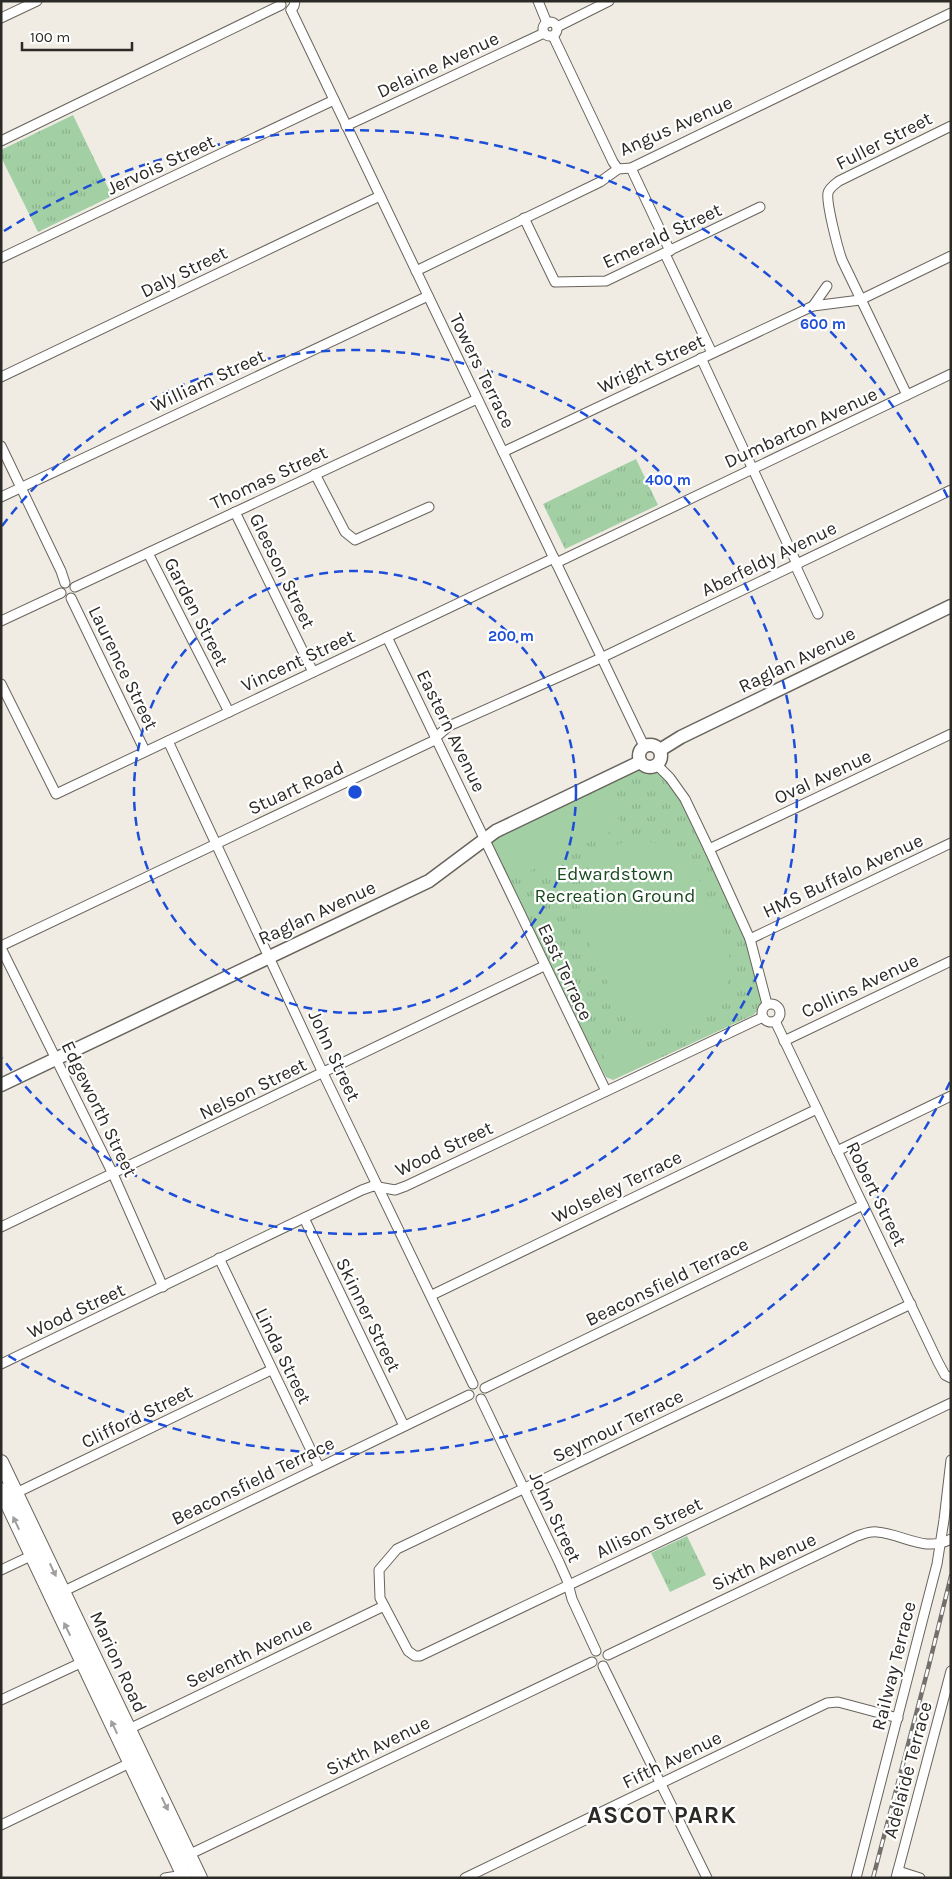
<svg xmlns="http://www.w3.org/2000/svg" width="952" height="1879" font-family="Karla,sans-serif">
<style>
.park{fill:url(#park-tufts)}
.pitch{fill:#a2cfa4}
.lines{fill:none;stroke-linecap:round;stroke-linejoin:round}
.street-casing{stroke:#68645d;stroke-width:11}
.secondary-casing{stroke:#68645d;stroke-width:15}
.primary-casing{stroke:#68645d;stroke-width:16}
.street{stroke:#fff;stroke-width:9}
.secondary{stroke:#fff;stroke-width:12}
.primary{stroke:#fff;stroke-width:14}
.rail-casing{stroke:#73706b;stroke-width:4.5}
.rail{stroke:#fff;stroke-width:2.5;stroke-dasharray:8;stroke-linecap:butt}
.oneway{fill:#a09f9d}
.ring{fill:none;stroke:#1d4ed8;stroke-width:2.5;stroke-dasharray:9 6}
.labels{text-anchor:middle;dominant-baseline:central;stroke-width:4.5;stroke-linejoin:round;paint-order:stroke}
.street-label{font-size:19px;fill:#2c2a26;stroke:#fff}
.park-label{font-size:19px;fill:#184a1f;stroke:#fff}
.district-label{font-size:24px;font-weight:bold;letter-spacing:1px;fill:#2c2a26;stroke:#fff}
.centre{fill:#1d4ed8;stroke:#fff;stroke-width:2.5}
.ring-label{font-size:15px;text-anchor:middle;font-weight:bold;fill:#1d4ed8;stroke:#fff;stroke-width:4.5;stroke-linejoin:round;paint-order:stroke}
</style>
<defs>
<pattern id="park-tufts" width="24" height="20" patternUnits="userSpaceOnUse" patternTransform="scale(1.25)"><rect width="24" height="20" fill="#a2cfa4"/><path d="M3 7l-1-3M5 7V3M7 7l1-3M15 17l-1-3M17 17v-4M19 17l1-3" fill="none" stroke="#8cb28d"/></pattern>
</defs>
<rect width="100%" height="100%" fill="#f1ece3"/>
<g class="park">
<path d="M 73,115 L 112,196 L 38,232 L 1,157 L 1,150 Z"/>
<path d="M 636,459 L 658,505 L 565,549 L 543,504 Z"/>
<path d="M 639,765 L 646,769 L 656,768 L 680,798 L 748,945 L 762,1006 L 753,1015 L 613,1080 L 606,1077 L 486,841 Z"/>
<path d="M 687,1536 L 706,1575 L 670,1592 L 651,1553 Z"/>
</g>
<g class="pitch">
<path d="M 603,789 L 622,826 L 512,880 L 494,844 L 496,839 Z"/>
<path d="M 635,840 C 650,841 665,844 677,854 C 694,866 702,885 711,903 C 724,932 740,966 722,997 C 714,1010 702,1020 687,1024 C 657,1033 626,1014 611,988 C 605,979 601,968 596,958 C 589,943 582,928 580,912 C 575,873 597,845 635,840 Z"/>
<path d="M 629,1025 L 646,1061 L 614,1077 L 596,1041 Z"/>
</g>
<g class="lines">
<defs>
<g id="street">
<path d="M 538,1 L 547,23"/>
<path d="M 291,10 L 644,746"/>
<path d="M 291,10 L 294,6 L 295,1"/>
<path d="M 1,18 L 37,1"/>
<circle cx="550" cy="29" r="7"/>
<path d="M 557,27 L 609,1"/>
<path d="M 553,36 L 613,162 L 618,169"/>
<path d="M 346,126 L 544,33"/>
<path d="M 1,141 L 281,5"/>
<path d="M 631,168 L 670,251"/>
<path d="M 524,218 L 555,282 L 606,281 L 760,207"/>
<path d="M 665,254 L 712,353"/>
<path d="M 1,258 L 334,100"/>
<path d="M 416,271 L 600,182 L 618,169 L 631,168 L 951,13"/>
<path d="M 813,306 L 827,286"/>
<path d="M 701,358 L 797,564 L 797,569 L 818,614"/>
<path d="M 1,377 L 380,196"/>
<path d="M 907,395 L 842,260 C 838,249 826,203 828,193 C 829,188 835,184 839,181 L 951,126"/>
<path d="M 1,446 L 61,571 L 65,583"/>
<path d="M 503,452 L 813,306 L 860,300 L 951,256"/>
<path d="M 315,474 L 345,532 L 355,540 L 429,507"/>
<path d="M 1,497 L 428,296"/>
<path d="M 235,512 L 313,672"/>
<path d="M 148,553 L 229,712"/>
<path d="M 556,563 L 951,374"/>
<path d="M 75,587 L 477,399"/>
<path d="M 71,598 L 145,751"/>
<path d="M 1,621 L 61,593"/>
<path d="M 387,637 L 606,1091"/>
<path d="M 1,684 L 56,794 L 554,558"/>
<path d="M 168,741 L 323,1073 L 473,1384"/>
<path d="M 657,765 L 670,778 L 685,799 L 709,849 L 750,939 L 767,1004"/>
<path d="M 709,849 L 951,734"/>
<path d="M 750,939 L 951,843"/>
<path d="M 1,946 L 435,740 L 436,737 L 449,726 L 601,658 L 951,490"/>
<path d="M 1,948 L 113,1174 L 163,1287"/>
<circle cx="771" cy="1013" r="9"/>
<path d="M 775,1021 L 938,1362 L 945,1375 L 951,1378"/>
<path d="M 784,1041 L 951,961"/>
<path d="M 837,1151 L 951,1096"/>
<path d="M 304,1218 L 404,1426"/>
<path d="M 1,1227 L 544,966"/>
<path d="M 219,1258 L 319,1467"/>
<path d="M 432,1295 L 817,1109"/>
<path d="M 911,1304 L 397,1549 L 379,1570 L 380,1598 L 408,1651 L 415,1656 L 420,1656 L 951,1403"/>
<path d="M 1,1364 L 362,1190 L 373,1186 L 395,1190 L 406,1186 L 763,1017"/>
<path d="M 485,1388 L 863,1205"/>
<path d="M 481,1399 L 559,1562 L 567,1580 L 572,1599 L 596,1651"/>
<path d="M 16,1493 L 271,1370"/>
<path d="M 1,1570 L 35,1554"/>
<path d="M 60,1593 L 469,1395"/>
<path d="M 608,1655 L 857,1536 C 864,1534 870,1531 877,1532 C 903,1534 925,1553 951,1539"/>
<path d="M 603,1666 L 707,1878"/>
<path d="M 1,1700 L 87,1660"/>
<path d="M 129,1729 L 384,1606"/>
<path d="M 1,1825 L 134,1761"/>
<path d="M 184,1857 L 592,1662"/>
<path d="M 898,1871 L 920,1878"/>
<path d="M 165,1878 L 184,1875"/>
<path d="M 465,1878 L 827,1703 L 838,1702 L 898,1718"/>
<path d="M 856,1878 L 937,1564 L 944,1520 L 951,1460"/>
<path d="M 896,1878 L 951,1671"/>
</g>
<g id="secondary">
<circle cx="650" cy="756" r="11"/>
<path d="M 660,750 L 681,737 L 951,606"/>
<path d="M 1,1085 L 429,881 L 496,831 L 640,762"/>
</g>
<g id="primary">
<path d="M 1,1462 L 200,1878"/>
<path d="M 1,1490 L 185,1878"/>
</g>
</defs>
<use href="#street" class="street-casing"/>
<use href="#secondary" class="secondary-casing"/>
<use href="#primary" class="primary-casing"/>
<use href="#street" class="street"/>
<use href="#secondary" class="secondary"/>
<use href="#primary" class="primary"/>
<defs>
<path id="rail" d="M 873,1878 L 929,1665 L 951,1576"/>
</defs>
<use href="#rail" class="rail-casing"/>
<use href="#rail" class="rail"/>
</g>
<defs><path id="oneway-solid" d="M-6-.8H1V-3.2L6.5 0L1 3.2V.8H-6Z" transform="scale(1.25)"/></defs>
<g class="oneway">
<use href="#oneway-solid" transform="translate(16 1523) rotate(-115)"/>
<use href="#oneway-solid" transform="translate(53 1570) rotate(65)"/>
<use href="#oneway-solid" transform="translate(67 1629) rotate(-116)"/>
<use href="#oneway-solid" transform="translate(114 1727) rotate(-115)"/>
<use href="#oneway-solid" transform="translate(165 1804) rotate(64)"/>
</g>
<g class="ring">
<circle cx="355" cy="792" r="221"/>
<path d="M2 526A442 442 0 1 1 2 1058"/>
<path d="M950 1082A662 662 0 0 1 4 1353M4 231A662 662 0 0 1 950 502"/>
</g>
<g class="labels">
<g class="street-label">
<text transform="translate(438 65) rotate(-25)">Delaine Avenue</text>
<text transform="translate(676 126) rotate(-24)">Angus Avenue</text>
<text transform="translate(884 141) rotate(-27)">Fuller Street</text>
<text transform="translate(161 165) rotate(-25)">Jervois Street</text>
<text transform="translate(662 236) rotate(-25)">Emerald Street</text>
<text transform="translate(184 272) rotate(-26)">Daly Street</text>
<text transform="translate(651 364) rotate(-25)">Wright Street</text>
<text transform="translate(482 371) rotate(64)">Towers Terrace</text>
<text transform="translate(208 381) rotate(-25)">William Street</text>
<text transform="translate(801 428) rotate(-25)">Dumbarton Avenue</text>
<text transform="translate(269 478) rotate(-25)">Thomas Street</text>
<text transform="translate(769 559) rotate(-26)">Aberfeldy Avenue</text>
<text transform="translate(282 571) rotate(64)">Gleeson Street</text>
<text transform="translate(196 612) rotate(63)">Garden Street</text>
<text transform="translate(797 660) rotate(-26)">Raglan Avenue</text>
<text transform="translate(298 661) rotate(-25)">Vincent Street</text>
<text transform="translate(123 668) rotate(64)">Laurence Street</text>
<text transform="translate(451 731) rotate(64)">Eastern Avenue</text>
<text transform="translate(823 777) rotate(-25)">Oval Avenue</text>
<text transform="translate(296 788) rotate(-25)">Stuart Road</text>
<text transform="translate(843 876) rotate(-25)">HMS Buffalo Avenue</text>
<text transform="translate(317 913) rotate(-25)">Raglan Avenue</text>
<text transform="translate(565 972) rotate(65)">East Terrace</text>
<text transform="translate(860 986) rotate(-25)">Collins Avenue</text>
<text transform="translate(334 1056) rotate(65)">John Street</text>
<text transform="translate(253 1089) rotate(-26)">Nelson Street</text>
<text transform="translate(99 1109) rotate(64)">Edgeworth Street</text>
<text transform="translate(444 1149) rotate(-25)">Wood Street</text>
<text transform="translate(617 1187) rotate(-26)">Wolseley Terrace</text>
<text transform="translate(876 1194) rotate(64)">Robert Street</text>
<text transform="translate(667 1282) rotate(-26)">Beaconsfield Terrace</text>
<text transform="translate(76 1311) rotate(-25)">Wood Street</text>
<text transform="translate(368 1315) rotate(64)">Skinner Street</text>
<text transform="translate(283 1356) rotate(64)">Linda Street</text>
<text transform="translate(137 1417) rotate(-26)">Clifford Street</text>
<text transform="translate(618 1426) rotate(-26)">Seymour Terrace</text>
<text transform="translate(253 1481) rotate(-26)">Beaconsfield Terrace</text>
<text transform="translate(555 1517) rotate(65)">John Street</text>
<text transform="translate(649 1528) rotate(-26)">Allison Street</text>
<text transform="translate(764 1562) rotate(-25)">Sixth Avenue</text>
<text transform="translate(249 1653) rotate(-26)">Seventh Avenue</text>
<text transform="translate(118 1662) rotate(65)">Marion Road</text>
<text transform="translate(894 1666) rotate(-76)">Railway Terrace</text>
<text transform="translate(378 1746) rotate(-26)">Sixth Avenue</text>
<text transform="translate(672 1760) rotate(-26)">Fifth Avenue</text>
<text transform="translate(908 1770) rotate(-75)">Adelaide Terrace</text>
</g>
<g class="park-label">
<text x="615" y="874">Edwardstown<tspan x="615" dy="22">Recreation Ground</tspan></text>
</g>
<g class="district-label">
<text x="662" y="1815">ASCOT PARK</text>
</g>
</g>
<circle cx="355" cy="792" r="8" class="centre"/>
<g class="ring-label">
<text x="823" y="329">600 m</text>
<text x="668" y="485">400 m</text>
<text x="511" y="641">200 m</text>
</g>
<rect width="952" height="1879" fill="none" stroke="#2c2a26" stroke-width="5"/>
<path d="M22 42v8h110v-8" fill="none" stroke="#2c2a26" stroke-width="2.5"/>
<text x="30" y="42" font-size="15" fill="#2c2a26" stroke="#ffffff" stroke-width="4" paint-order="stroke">100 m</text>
</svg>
